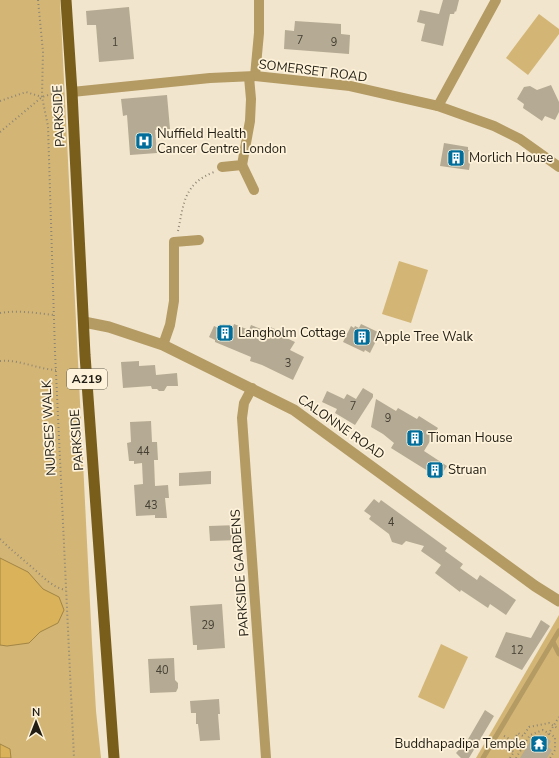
<svg xmlns="http://www.w3.org/2000/svg" width="559" height="758" font-family="'Nunito Sans',sans-serif">
<style>
.green{fill:#d3b575}
.water{fill:#d9b25a;stroke:#a28545}
.building{fill:#b5aa93}
.lines{fill:none;stroke-linecap:round;stroke-linejoin:round}
.path{stroke:#8e8675;stroke-width:2;stroke-dasharray:1 3;stroke-linecap:butt}
.service{stroke:#b49a63;stroke-width:5}
.minor{stroke:#b49a63;stroke-width:10}
.tertiary{stroke:#b49a63;stroke-width:11}
.primary{stroke:#795d1a;stroke-width:11}
.labels{text-anchor:middle;dominant-baseline:central;stroke-width:3.5;stroke-linejoin:round;paint-order:stroke}
.number-label{font-size:11px;fill:#464034}
.shield{fill:#fef3da;stroke:#635d4f;stroke-width:1}
.shield-label{font-size:12px;font-weight:bold;fill:#211d14}
.street-label{font-size:13px;fill:#211d14;stroke:#fef3da}
.poi-label{font-size:13px;fill:#211d14;stroke:#fef3da;text-anchor:start}
</style>
<rect width="100%" height="100%" fill="#f1e5cd"/>
<g class="green">
<path d="M 0,0 L 60,0 L 92,643 L 96,711 L 101,758 L 0,758 Z"/>
<path d="M 539,14 L 559,29 L 559,34 L 528,75 L 506,58 Z"/>
<path d="M 399,261 L 428,270 L 411,323 L 382,314 Z"/>
<path d="M 559,615 L 559,758 L 476,758 Z"/>
<path d="M 441,644 L 468,657 L 444,709 L 418,697 Z"/>
</g>
<g class="water">
<path d="M 0,558 L 28,572 L 43,589 L 59,597 L 64,610 L 58,623 L 40,632 L 29,643 L 7,646 L 0,645 Z"/>
<path d="M 0,744 L 10,749 L 11,758 L 0,758 Z"/>
</g>
<g class="building">
<path d="M 443,0 L 459,0 L 456,12 L 455,11 L 454,14 L 450,14 L 443,46 L 421,41 L 425,24 L 417,22 L 420,10 L 439,14 Z"/>
<path d="M 129,7 L 134,59 L 99,62 L 96,25 L 87,25 L 86,11 Z"/>
<path d="M 295,21 L 341,24 L 341,34 L 350,35 L 349,54 L 284,49 L 285,30 L 294,31 Z"/>
<path d="M 551,85 L 559,102 L 559,112 L 555,120 L 545,116 L 542,121 L 523,108 L 524,104 L 517,99 L 524,87 L 530,86 L 537,90 Z"/>
<path d="M 167,95 L 170,129 L 155,130 L 157,153 L 130,155 L 127,115 L 123,116 L 121,99 Z"/>
<path d="M 444,143 L 468,147 L 468,150 L 472,151 L 469,170 L 440,166 Z"/>
<path d="M 223,324 L 233,327 L 234,324 L 249,330 L 251,325 L 266,331 L 268,326 L 282,332 L 280,335 L 295,342 L 290,350 L 304,357 L 293,380 L 262,365 L 250,361 L 251,357 L 215,342 L 215,340 L 209,337 L 214,326 L 221,329 Z"/>
<path d="M 361,324 L 380,333 L 370,353 L 365,350 L 364,352 L 343,342 L 351,326 L 354,328 L 355,326 L 359,328 Z"/>
<path d="M 139,361 L 139,366 L 155,365 L 156,375 L 177,373 L 178,386 L 167,386 L 164,391 L 159,391 L 157,389 L 152,389 L 151,386 L 123,388 L 121,362 Z"/>
<path d="M 363,388 L 373,394 L 373,397 L 355,425 L 335,413 L 337,409 L 322,402 L 327,391 L 344,399 L 347,394 L 356,399 Z"/>
<path d="M 376,399 L 396,411 L 398,408 L 417,419 L 419,416 L 438,428 L 424,451 L 447,466 L 439,478 L 391,448 L 394,443 L 383,434 L 371,427 Z"/>
<path d="M 151,421 L 152,442 L 157,442 L 158,460 L 154,460 L 155,486 L 168,485 L 169,498 L 165,498 L 167,518 L 155,518 L 155,515 L 136,516 L 134,485 L 143,484 L 142,463 L 134,464 L 134,461 L 129,461 L 127,443 L 131,442 L 130,422 Z"/>
<path d="M 211,471 L 211,484 L 179,486 L 179,473 Z"/>
<path d="M 374,499 L 379,503 L 381,500 L 447,548 L 445,551 L 463,564 L 460,568 L 477,580 L 480,575 L 516,600 L 506,615 L 490,604 L 488,608 L 461,590 L 460,592 L 435,573 L 441,565 L 421,551 L 424,546 L 406,541 L 402,545 L 392,542 L 389,534 L 369,519 L 371,516 L 364,511 Z"/>
<path d="M 238,525 L 239,540 L 210,541 L 209,526 Z"/>
<path d="M 222,604 L 225,648 L 197,650 L 197,645 L 193,645 L 190,606 Z"/>
<path d="M 541,620 L 550,626 L 522,670 L 495,657 L 506,632 L 531,638 Z"/>
<path d="M 174,658 L 175,680 L 178,683 L 178,688 L 176,692 L 150,693 L 148,659 Z"/>
<path d="M 219,699 L 220,714 L 218,714 L 220,740 L 200,741 L 198,724 L 196,724 L 196,713 L 191,713 L 190,701 Z"/>
<path d="M 485,710 L 494,716 L 469,758 L 461,758 L 456,753 L 467,741 Z"/>
<path d="M 540,734 L 551,741 L 548,747 L 552,750 L 547,758 L 520,758 L 533,737 L 537,740 Z"/>
</g>
<g class="lines">
<g class="path">
<path d="M 38,0 L 43,52 L 42,97 L 48,126 L 55,352 L 74,758"/>
<path d="M 0,101 L 26,92 L 42,97"/>
<path d="M 0,132 L 42,97 L 61,91"/>
<path d="M 178,231 C 184,202 184,184 214,172"/>
<path d="M 0,313 C 18,310 36,313 54,315"/>
<path d="M 0,361 C 18,359 37,369 56,370"/>
<path d="M 0,539 C 9,548 18,555 28,564 C 41,574 50,587 66,590"/>
<path d="M 504,736 L 523,746"/>
<path d="M 546,738 L 559,717"/>
<path d="M 510,758 L 514,752 L 509,749 L 518,733 L 523,736 L 529,727 L 549,723 L 559,729"/>
<path d="M 516,758 L 530,735 L 543,730 L 555,737 L 555,750 L 550,758"/>
</g>
<g class="service">
<path d="M 553,642 L 559,654"/>
<path d="M 483,758 L 559,631"/>
</g>
<g class="minor">
<path d="M 255,76 L 259,33 L 259,0"/>
<path d="M 72,92 L 210,78 L 255,76 L 350,86 L 438,106 L 494,126 L 520,139 L 559,167"/>
<path d="M 438,106 L 496,0"/>
<path d="M 242,165 L 254,190"/>
<path d="M 222,167 L 242,165 L 250,121 L 251,99 L 249,77"/>
<path d="M 163,345 L 170,325 L 174,301 L 174,242 L 199,240"/>
<path d="M 252,388 L 244,403 L 242,418 L 266,758"/>
</g>
<path class="tertiary" d="M 84,322 L 109,327 L 163,345 L 294,410 L 535,586 L 559,601"/>
<path class="primary" d="M 66,0 L 72,92 L 85,355 L 114,758"/>
</g>
<defs>
<symbol id="hospital-square" viewBox="-11 -11 22 22"><rect x="-9" y="-9" width="18" height="18" rx="4" fill="#006d9a" stroke="#fef3da"/><path d="M-5-5h3v3.5h4V-5h3V5h-3V1.5h-4V5h-3Z" fill="#fff"/></symbol>
<symbol id="building-square" viewBox="-11 -11 22 22"><rect x="-9" y="-9" width="18" height="18" rx="4" fill="#006d9a" stroke="#fef3da"/><path d="M-4-6H4V6H1V3H-1V6H-4ZM-2.5-4.3h1.7v1.8h-1.7ZM.8-4.3h1.7v1.8H.8ZM-2.5-1h1.7V.8h-1.7ZM.8-1h1.7V.8H.8Z" fill="#fff"/></symbol>
<symbol id="temple-square" viewBox="-11 -11 22 22"><rect x="-9" y="-9" width="18" height="18" rx="4" fill="#006d9a" stroke="#fef3da"/><path d="M0-6L5-2H3V0L6.5 2.5H4V6H1.5V3h-3V6H-4V2.5H-6.5L-3 0V-2H-5Z" fill="#fff"/></symbol>
</defs>
<g fill-rule="evenodd">
<use href="#hospital-square" x="134" y="131" width="20" height="20"/>
<use href="#building-square" x="446" y="148" width="20" height="20"/>
<use href="#building-square" x="215" y="323" width="20" height="20"/>
<use href="#building-square" x="352" y="327" width="20" height="20"/>
<use href="#building-square" x="405" y="428" width="20" height="20"/>
<use href="#building-square" x="425" y="460" width="20" height="20"/>
<use href="#temple-square" x="529" y="734" width="20" height="20"/>
</g>
<g class="labels">
<g class="number-label">
<text x="300" y="40">7</text>
<text x="115" y="42">1</text>
<text x="334" y="42">9</text>
<text x="288" y="363">3</text>
<text x="353" y="406">7</text>
<text x="388" y="418">9</text>
<text x="143" y="451">44</text>
<text x="151" y="505">43</text>
<text x="391" y="522">4</text>
<text x="208" y="625">29</text>
<text x="517" y="650">12</text>
<text x="162" y="670">40</text>
</g>
<rect class="shield" x="67" y="369" width="40" height="20" rx="3"/>
<g class="shield-label">
<text x="87" y="379">A219</text>
</g>
<g class="street-label">
<text transform="translate(313 71) rotate(7)">SOMERSET ROAD</text>
<text transform="translate(59 116) rotate(-93)">PARKSIDE</text>
<text transform="translate(341 427) rotate(35)">CALONNE ROAD</text>
<text transform="translate(49 428) rotate(-93)">NURSES' WALK</text>
<text transform="translate(77 440) rotate(-94)">PARKSIDE</text>
<text transform="translate(240 573) rotate(-94)">PARKSIDE GARDENS</text>
</g>
<g class="poi-label">
<text x="157" y="134">Nuffield Health<tspan x="157" dy="15">Cancer Centre London</tspan></text>
<text x="469" y="158">Morlich House</text>
<text x="238" y="333">Langholm Cottage</text>
<text x="375" y="337">Apple Tree Walk</text>
<text x="428" y="438">Tioman House</text>
<text x="448" y="470">Struan</text>
<text x="526" y="744" text-anchor="end">Buddhapadipa Temple</text>
</g>
</g>
<g transform="translate(36 722)" stroke="#fef3da" stroke-width="3" paint-order="stroke">
<path d="M0-3L7 15L0 10L-7 15Z" fill="#211d14"/>
<text y="-6" font-size="11" font-weight="bold" text-anchor="middle" fill="#211d14">N</text>
</g>
</svg>
